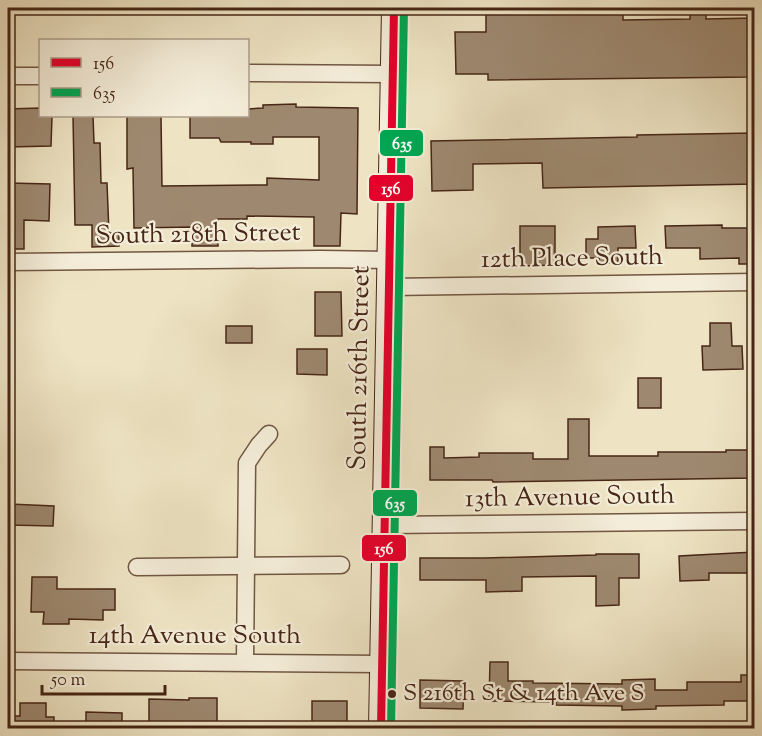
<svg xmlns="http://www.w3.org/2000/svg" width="762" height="736" font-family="'Sorts Mill Goudy',serif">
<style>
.building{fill:#9e8970;stroke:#472616;stroke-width:1.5}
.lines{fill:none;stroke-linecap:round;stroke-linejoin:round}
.minor-casing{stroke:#715642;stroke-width:19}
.secondary-casing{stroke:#472616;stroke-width:26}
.minor{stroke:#f4edd9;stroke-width:16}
.secondary{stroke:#f4edd9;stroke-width:24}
.bus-1-casing{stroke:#f4edd9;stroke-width:12}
.bus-2-casing{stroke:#f4edd9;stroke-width:12}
.bus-1{stroke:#e4002b;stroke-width:8}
.bus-2{stroke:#00a651;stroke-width:8}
.bus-dot{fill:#472616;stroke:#f4edd9;stroke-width:2}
.labels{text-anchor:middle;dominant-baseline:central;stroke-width:4.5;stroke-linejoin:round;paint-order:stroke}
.bus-label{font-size:24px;fill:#472616;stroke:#f4edd9;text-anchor:start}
.street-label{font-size:26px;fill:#472616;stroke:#f4edd9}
.line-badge{stroke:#f4edd9;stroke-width:2}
.badge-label{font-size:16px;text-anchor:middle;font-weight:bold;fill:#fff}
</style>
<rect width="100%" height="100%" fill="#eee4c4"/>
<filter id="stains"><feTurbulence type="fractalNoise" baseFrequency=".00333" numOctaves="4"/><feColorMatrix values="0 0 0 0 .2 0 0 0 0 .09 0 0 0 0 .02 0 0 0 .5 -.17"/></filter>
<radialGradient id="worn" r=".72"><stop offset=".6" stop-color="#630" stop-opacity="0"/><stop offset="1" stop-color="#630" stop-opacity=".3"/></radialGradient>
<g class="building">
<path d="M 590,8 L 615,8 L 615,12 L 623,12 L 623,20 L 690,19 L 690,8 L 706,8 L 706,19 L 754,18 L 754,70 L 750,70 L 751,77 L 488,80 L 488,74 L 456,74 L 455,32 L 486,32 L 486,14 L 590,13 Z"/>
<path d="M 296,104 L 296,107 L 358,108 L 357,214 L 341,213 L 340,246 L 314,246 L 314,217 L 247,216 L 247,219 L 218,219 L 218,246 L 192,246 L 192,227 L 134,228 L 133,168 L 127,169 L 127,116 L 161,116 L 162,186 L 267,185 L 267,178 L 319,180 L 319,137 L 273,137 L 273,144 L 251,144 L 251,142 L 221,142 L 219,138 L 190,138 L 190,116 L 248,116 L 248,109 L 263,108 L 263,105 Z"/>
<path d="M 40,108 L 40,116 L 52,116 L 51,146 L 8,147 L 8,109 Z"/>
<path d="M 73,116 L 93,116 L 94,143 L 100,143 L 101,183 L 107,183 L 109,233 L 119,233 L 119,246 L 92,247 L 92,225 L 75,225 Z"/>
<path d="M 754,133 L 754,184 L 543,188 L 542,163 L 473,164 L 473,190 L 432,191 L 431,141 L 637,137 L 637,135 Z"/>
<path d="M 8,183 L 50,184 L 49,221 L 24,220 L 24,249 L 10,249 L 10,220 L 8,220 Z"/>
<path d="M 722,225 L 722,228 L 754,228 L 752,264 L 739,264 L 739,258 L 700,259 L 700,248 L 666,248 L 665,226 Z"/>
<path d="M 520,226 L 555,226 L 555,265 L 520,266 Z"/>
<path d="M 635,226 L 636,248 L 618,248 L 618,263 L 599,263 L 599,258 L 586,258 L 586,239 L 598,239 L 598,227 Z"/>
<path d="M 315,292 L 341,292 L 342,336 L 315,336 Z"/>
<path d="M 710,323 L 731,323 L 732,346 L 742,346 L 743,369 L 703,370 L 702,346 L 710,346 Z"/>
<rect x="226" y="326" width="26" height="17"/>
<path d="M 297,349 L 327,349 L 327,375 L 297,374 Z"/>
<rect x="638" y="378" width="23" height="30"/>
<path d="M 568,419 L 589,419 L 589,456 L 658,456 L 658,452 L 726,452 L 726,450 L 754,450 L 754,478 L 493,482 L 492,480 L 430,480 L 430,447 L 444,447 L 444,458 L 479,457 L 479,453 L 533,453 L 533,459 L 568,459 Z"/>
<path d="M 9,504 L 54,506 L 53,526 L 9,525 Z"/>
<path d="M 754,552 L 754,573 L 709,573 L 709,580 L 680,581 L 679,556 Z"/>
<path d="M 596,554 L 639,554 L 639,578 L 619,578 L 619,605 L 596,606 L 596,576 L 522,577 L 522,591 L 486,592 L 486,580 L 420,580 L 420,558 L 485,558 L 596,555 Z"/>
<path d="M 32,577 L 57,577 L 57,589 L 115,589 L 115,610 L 103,610 L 103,620 L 69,619 L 69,624 L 43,624 L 44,612 L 31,612 Z"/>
<path d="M 490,662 L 508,662 L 508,681 L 533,681 L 533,683 L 622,684 L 622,680 L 655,679 L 655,690 L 687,690 L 687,682 L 741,682 L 741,675 L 754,675 L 754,701 L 724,701 L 724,705 L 656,706 L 656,709 L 622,710 L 622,706 L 556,705 L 556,702 L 489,701 Z"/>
<path d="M 420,680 L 464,681 L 463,709 L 420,708 Z"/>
<path d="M 189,698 L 217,698 L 217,727 L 149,726 L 149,699 L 189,700 Z"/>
<rect x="312" y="701" width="35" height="28"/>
<path d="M 20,703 L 46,703 L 46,717 L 54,717 L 54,729 L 8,729 L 8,716 L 20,716 Z"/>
<path d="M 86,712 L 122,713 L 122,729 L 86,729 Z"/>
</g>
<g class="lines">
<defs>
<g id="minor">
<path d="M 248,73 L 393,74"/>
<path d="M 8,76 L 40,76"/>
<path d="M 8,262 L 320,259 L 390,260"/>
<path d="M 390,287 L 754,282"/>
<path d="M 386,525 L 754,521"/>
<path d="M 137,567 L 341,565"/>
<path d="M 8,661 L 382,664"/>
<path d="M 245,662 L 247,463 L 259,445 L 269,434"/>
</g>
<path id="secondary" d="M 381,728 L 394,8"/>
</defs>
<use href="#minor" class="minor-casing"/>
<use href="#secondary" class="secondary-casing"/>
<use href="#minor" class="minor"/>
<use href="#secondary" class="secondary"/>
<defs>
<path id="bus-1" d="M 381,728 L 394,8"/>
<path id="bus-2" d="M 391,728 L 404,8"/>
</defs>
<use href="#bus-1" class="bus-1-casing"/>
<use href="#bus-2" class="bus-2-casing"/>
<use href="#bus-1" class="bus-1"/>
<use href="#bus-2" class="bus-2"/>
</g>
<circle class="bus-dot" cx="392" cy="694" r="5"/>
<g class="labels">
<g class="bus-label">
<text x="403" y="694">S 216th St &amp; 14th Ave S</text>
</g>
<g class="street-label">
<text transform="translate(198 235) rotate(-1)">South 218th Street</text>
<text transform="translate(572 259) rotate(-1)">12th Place South</text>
<text transform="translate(360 368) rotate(-89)">South 216th Street</text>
<text transform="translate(570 498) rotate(-1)">13th Avenue South</text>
<text x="195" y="636">14th Avenue South</text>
</g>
</g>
<g class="line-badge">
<rect x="379" y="129" width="45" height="28" rx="6" fill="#00a651"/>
<rect x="368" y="174" width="46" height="28" rx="6" fill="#e4002b"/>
<rect x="372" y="489" width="46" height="28" rx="6" fill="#00a651"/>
<rect x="361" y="534" width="46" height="28" rx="6" fill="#e4002b"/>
</g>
<g class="badge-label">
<text x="402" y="149">635</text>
<text x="391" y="194">156</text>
<text x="395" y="509">635</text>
<text x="384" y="554">156</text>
</g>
<rect width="762" height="736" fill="none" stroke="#eee4c4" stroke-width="30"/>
<rect x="9" y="9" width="744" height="718" fill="none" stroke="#472616" stroke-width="3"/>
<rect x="15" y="15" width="732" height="706" fill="none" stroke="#472616" stroke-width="1.5"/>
<rect x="39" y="39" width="210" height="78" fill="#f4edd9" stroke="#af9d8b" stroke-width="1.5"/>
<rect x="51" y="58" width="30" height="9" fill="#e4002b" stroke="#af9d8b" stroke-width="1.5"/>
<text x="93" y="69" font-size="18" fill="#472616">156</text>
<rect x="51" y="88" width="30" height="9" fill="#00a651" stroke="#af9d8b" stroke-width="1.5"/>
<text x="93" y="99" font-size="18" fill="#472616">635</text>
<path d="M42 685v9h123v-9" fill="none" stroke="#472616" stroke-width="3"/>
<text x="51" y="685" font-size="18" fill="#472616" stroke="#f4edd9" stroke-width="4.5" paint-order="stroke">50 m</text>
<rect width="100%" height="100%" filter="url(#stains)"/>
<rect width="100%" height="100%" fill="url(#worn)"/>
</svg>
